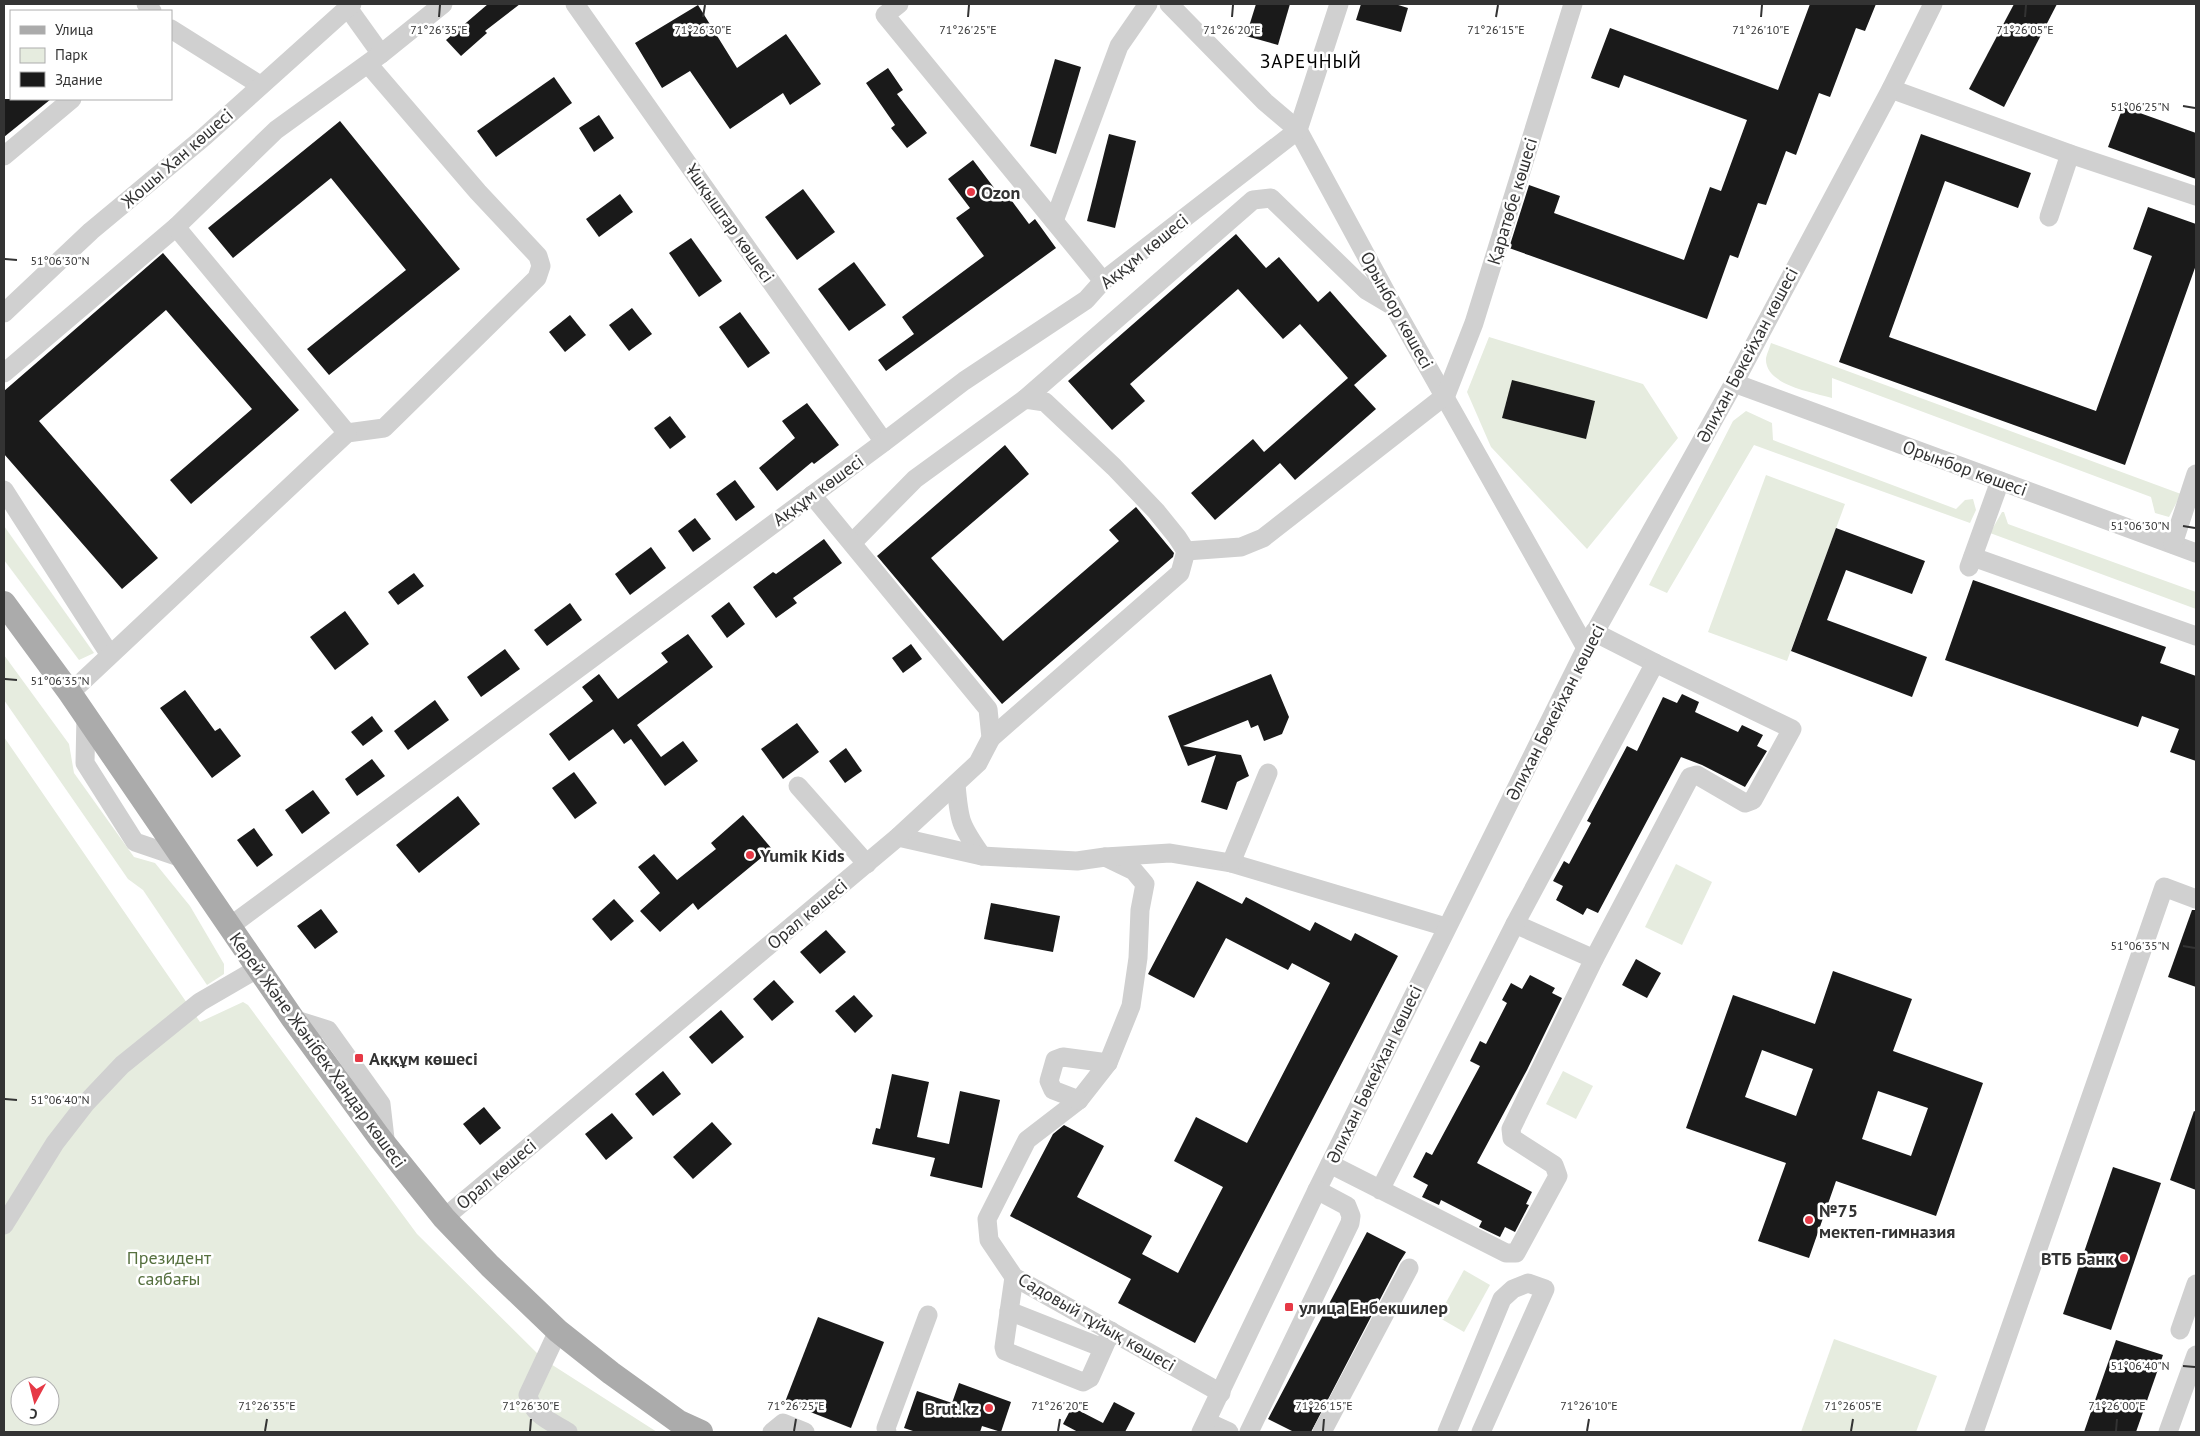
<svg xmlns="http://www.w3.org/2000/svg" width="2200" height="1436" font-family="'PT Sans',sans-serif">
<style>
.green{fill:#e6ecdf;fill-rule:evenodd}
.building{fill:#1a1a1a;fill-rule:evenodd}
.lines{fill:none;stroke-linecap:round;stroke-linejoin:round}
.minor{stroke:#d0d0d0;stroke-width:19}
.major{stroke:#ababab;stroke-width:24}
.ticks{fill:none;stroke:#333;stroke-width:2}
.poi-dot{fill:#e63946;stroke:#fff;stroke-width:2}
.labels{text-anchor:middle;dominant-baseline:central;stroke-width:5;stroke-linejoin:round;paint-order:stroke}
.street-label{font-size:18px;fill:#333;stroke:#fff}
.poi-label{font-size:18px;font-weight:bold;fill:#333;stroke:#fff;text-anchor:start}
.park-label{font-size:18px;fill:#56703f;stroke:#fff}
.neighbourhood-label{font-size:19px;letter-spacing:1px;fill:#000;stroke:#fff}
.ticks-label{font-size:12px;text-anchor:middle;fill:#333;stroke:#fff;stroke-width:5;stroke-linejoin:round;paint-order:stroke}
</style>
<rect width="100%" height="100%" fill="#fff"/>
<g class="green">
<path d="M 1489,337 L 1643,384 L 1678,438 L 1587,549 L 1491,447 L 1467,392 Z"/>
<path d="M 1771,343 L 2181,494 L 2169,517 L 2155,513 L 2151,497 L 1832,378 L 1832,398 C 1812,392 1764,385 1766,358 C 1767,353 1770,347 1771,343 Z"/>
<path d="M 1746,411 L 1772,423 L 1773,440 L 1956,509 L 1965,500 L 1973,499 L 1976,510 L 1970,523 L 1754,445 L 1667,593 L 1649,585 L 1733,421 Z"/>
<path d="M 1766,475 L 1845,504 L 1787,661 L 1708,632 Z"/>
<path d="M 2002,512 L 2004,512 L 2008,524 L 2196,592 L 2196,609 L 1990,533 Z"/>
<path d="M 4,526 L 94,653 L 79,660 L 4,560 Z"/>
<path d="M 4,655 L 69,744 L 74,773 L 134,857 L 155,863 L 190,906 L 224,964 L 224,974 L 207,985 L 143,890 L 128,879 L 4,700 Z"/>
<path d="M 4,737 L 200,1022 L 243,1002 L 248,1005 L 417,1234 L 543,1359 L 657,1432 L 4,1432 ZM 20,1386 L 50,1386 L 50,1416 L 20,1416 Z"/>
<path d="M 1676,864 L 1712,882 L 1682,945 L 1645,927 Z"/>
<path d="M 1563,1071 L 1593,1086 L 1576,1119 L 1546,1104 Z"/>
<path d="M 1464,1270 L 1490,1285 L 1464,1332 L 1438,1317 Z"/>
<path d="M 1834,1339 L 1937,1376 L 1916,1432 L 1801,1432 Z"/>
</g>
<g class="building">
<path d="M 488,4 L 520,4 L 485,31 L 487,33 L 461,56 L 446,40 Z"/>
<path d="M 1256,4 L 1290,4 L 1278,45 L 1246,36 Z"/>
<path d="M 1361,4 L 1395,4 L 1408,8 L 1401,32 L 1356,20 Z"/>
<path d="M 1810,4 L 1876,4 L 1865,31 L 1856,28 L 1830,97 L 1819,93 L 1796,155 L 1786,151 L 1766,205 L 1758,203 L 1738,258 L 1730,255 L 1707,319 L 1509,248 L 1529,185 L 1560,196 L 1554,213 L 1684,260 L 1710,187 L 1721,191 L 1747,120 L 1624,75 L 1619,88 L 1591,78 L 1610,28 L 1778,90 Z"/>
<path d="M 2014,4 L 2057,4 L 2004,107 L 1969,89 Z"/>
<path d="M 698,5 L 737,68 L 786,34 L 821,84 L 790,105 L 783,93 L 730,129 L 690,71 L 662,88 L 635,43 Z"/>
<path d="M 1055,59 L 1081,67 L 1056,154 L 1030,146 Z"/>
<path d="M 888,68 L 903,90 L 897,94 L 927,133 L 907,148 L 891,128 L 895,125 L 866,83 Z"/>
<path d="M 554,77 L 572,103 L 496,157 L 477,131 Z"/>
<path d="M 4,99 L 51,99 L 4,137 Z"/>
<path d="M 2123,107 L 2196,133 L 2196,179 L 2108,147 Z"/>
<path d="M 599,115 L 614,138 L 594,152 L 579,128 Z"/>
<path d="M 340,121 L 460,269 L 329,375 L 307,349 L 406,270 L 331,178 L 233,258 L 208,228 Z"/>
<path d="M 1109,134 L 1136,141 L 1115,228 L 1087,221 Z"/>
<path d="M 1921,134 L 2031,173 L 2018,208 L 1945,181 L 1889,337 L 2096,411 L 2152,256 L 2133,249 L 2148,207 L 2196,224 L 2196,265 L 2125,465 L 1839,362 Z"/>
<path d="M 973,160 L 1004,201 L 1009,197 L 1029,224 L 1035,219 L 1056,248 L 886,371 L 878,360 L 914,334 L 902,317 L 984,256 L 956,218 L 970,208 L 948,179 Z"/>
<path d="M 803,189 L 835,232 L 797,260 L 765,217 Z"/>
<path d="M 620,194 L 633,212 L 599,237 L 586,219 Z"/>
<path d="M 1236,234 L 1266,268 L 1279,257 L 1318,302 L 1330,291 L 1387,356 L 1354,385 L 1376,409 L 1295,480 L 1280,463 L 1215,520 L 1191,493 L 1253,439 L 1264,452 L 1348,378 L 1300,324 L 1283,339 L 1238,289 L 1130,384 L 1145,401 L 1112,430 L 1068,381 Z"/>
<path d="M 691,238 L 722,281 L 699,297 L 669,253 Z"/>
<path d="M 163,253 L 299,410 L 191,504 L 170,480 L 252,409 L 166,310 L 39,421 L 158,558 L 122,589 L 4,454 L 4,391 Z"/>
<path d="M 854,262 L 886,305 L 849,331 L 818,289 Z"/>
<path d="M 632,308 L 652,334 L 629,351 L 609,325 Z"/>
<path d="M 740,312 L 770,353 L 748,368 L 719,327 Z"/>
<path d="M 570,315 L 586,335 L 565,352 L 549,332 Z"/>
<path d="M 1512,380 L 1595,401 L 1586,439 L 1502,418 Z"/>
<path d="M 807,403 L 839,445 L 814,464 L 812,462 L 777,491 L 759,468 L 795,438 L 782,421 Z"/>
<path d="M 670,416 L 686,437 L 670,449 L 654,428 Z"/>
<path d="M 1005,445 L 1029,474 L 931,558 L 1003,641 L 1119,541 L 1109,530 L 1136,507 L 1174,553 L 1173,557 L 1002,704 L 877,556 Z"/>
<path d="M 735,480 L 755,507 L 736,521 L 716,494 Z"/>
<path d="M 695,518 L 711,539 L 693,552 L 678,531 Z"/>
<path d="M 1836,528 L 1925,561 L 1912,594 L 1846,570 L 1827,620 L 1927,657 L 1912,697 L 1791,651 Z"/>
<path d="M 824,539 L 842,563 L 793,598 L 797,603 L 776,618 L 753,587 L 773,572 L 776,574 Z"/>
<path d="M 651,547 L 666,568 L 630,595 L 615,574 Z"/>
<path d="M 414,573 L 424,586 L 398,605 L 388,592 Z"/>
<path d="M 1973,580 L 2166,647 L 2160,663 L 2196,676 L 2196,761 L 2170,752 L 2179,729 L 2142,716 L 2138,727 L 1945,660 Z"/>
<path d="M 729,602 L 745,624 L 727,638 L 711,616 Z"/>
<path d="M 570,603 L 582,620 L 547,646 L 534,630 Z"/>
<path d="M 345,611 L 369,644 L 335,670 L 310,637 Z"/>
<path d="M 688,634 L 713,667 L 637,725 L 661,757 L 683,741 L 698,761 L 665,786 L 631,739 L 624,744 L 613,729 L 569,761 L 549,734 L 593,701 L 582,687 L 599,674 L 618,699 L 668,662 L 661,653 Z"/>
<path d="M 911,644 L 922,659 L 903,673 L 892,658 Z"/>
<path d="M 505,649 L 520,669 L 481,697 L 467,677 Z"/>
<path d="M 1271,674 L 1289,717 L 1282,734 L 1264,741 L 1258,725 L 1251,728 L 1248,720 L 1183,746 L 1241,755 L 1249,776 L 1237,782 L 1227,810 L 1201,802 L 1216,755 L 1188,766 L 1168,716 Z"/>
<path d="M 185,690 L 215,731 L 220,728 L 241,756 L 212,778 L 160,708 Z"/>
<path d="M 1682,694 L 1699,702 L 1695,712 L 1738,732 L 1742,725 L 1763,735 L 1757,746 L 1767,751 L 1745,787 L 1702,765 L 1681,757 L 1598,913 L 1587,908 L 1583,915 L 1556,900 L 1563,886 L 1553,881 L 1564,861 L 1569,864 L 1591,823 L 1587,821 L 1627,746 L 1637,751 L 1663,697 L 1677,703 Z"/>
<path d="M 435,700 L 449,720 L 408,750 L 394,731 Z"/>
<path d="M 372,716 L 383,731 L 363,746 L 351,732 Z"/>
<path d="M 797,723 L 819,752 L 783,779 L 761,749 Z"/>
<path d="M 846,748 L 862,771 L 845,783 L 829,761 Z"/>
<path d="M 372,759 L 385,776 L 357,796 L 345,779 Z"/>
<path d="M 574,772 L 597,803 L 575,819 L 552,788 Z"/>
<path d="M 313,790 L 330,813 L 302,834 L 285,810 Z"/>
<path d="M 458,796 L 480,824 L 419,873 L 396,845 Z"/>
<path d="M 743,815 L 772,849 L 698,910 L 693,903 L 660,932 L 640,911 L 660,893 L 638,867 L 654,854 L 677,880 L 716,849 L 711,843 Z"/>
<path d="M 254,828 L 273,855 L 257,867 L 237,840 Z"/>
<path d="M 1197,881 L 1242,904 L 1246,897 L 1310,931 L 1315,922 L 1351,941 L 1355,933 L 1398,956 L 1195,1343 L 1118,1303 L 1131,1279 L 1010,1216 L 1053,1134 L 1064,1125 L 1104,1146 L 1077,1197 L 1152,1236 L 1142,1254 L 1178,1273 L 1223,1187 L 1174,1161 L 1196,1117 L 1247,1143 L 1330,983 L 1292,963 L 1288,970 L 1226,938 L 1194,998 L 1148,974 Z"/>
<path d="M 614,899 L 634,921 L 611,941 L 592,919 Z"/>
<path d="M 991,903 L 1060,916 L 1053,952 L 984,939 Z"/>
<path d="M 321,909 L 338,932 L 315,949 L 297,926 Z"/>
<path d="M 2192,910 L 2196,910 L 2196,987 L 2168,977 Z"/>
<path d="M 826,930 L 846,952 L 820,974 L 800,952 Z"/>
<path d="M 1636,959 L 1661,973 L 1647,998 L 1622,985 Z"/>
<path d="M 1833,971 L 1912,999 L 1893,1051 L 1983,1083 L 1936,1216 L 1836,1181 L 1809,1258 L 1758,1241 L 1786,1163 L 1686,1128 L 1733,995 L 1815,1024 ZM 1762,1050 L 1813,1069 L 1796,1116 L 1745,1097 ZM 1878,1091 L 1928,1108 L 1911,1156 L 1862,1139 Z"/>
<path d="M 1530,975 L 1555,988 L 1552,993 L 1562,998 L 1527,1070 L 1477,1163 L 1532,1192 L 1526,1204 L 1529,1205 L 1515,1232 L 1505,1227 L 1500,1237 L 1479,1227 L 1482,1221 L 1441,1200 L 1439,1205 L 1422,1197 L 1428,1185 L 1413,1177 L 1426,1152 L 1432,1155 L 1480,1066 L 1470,1061 L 1480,1041 L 1486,1044 L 1507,1003 L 1502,1000 L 1511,983 L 1522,989 Z"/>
<path d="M 774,980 L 794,1002 L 772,1021 L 753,999 Z"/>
<path d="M 854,995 L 873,1016 L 855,1033 L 835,1011 Z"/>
<path d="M 721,1010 L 744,1037 L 712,1064 L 689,1037 Z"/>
<path d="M 663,1071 L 681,1094 L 653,1116 L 635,1094 Z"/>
<path d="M 892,1074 L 929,1082 L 917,1137 L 949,1144 L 960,1091 L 1000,1100 L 982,1188 L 930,1176 L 935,1158 L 872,1144 L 876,1128 L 880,1129 Z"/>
<path d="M 484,1107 L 501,1128 L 480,1145 L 463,1124 Z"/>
<path d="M 2194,1111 L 2196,1112 L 2196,1190 L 2170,1180 Z"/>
<path d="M 612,1113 L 633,1138 L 606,1160 L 585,1134 Z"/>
<path d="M 712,1122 L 732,1144 L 693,1179 L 673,1157 Z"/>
<path d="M 2113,1167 L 2161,1183 L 2111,1330 L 2063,1314 Z"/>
<path d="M 1367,1232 L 1406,1252 L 1399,1263 L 1311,1432 L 1294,1432 L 1268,1419 Z"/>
<path d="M 818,1317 L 884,1342 L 851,1428 L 785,1402 Z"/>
<path d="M 2116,1340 L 2163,1355 L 2136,1432 L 2084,1432 Z"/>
<path d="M 959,1383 L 1011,1402 L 1001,1432 L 982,1426 L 980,1432 L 916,1432 L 904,1428 L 917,1391 L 952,1403 Z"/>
<path d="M 1114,1402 L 1135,1413 L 1125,1432 L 1078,1432 L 1063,1424 L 1072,1407 L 1103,1423 Z"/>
</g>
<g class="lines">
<g class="minor">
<path d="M 146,4 L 152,11"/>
<path d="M 575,4 L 884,442"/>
<path d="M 899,4 L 885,15 L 1103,281"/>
<path d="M 1169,4 L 1265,102 L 1298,130 L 1394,307 L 1586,648"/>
<path d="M 348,8 L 381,54"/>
<path d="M 171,29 L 260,85"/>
<path d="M 1891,89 L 2070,154 L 2196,196"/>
<path d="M 4,156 L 72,99"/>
<path d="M 2049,217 L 2070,154"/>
<path d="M 1054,221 L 1119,46 L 1148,4"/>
<path d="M 4,313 L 91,231 L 204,137 L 352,4"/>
<path d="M 4,373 L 176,227"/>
<path d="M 1734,383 L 2196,553"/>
<path d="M 1025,399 L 1253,200 L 1271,198 L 1366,290 L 1393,306"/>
<path d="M 347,433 L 384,428 L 537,278 L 541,266 L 538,256 L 478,192 L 368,64"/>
<path d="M 4,490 L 110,655"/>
<path d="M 852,543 L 915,479 L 1025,399 L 1045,402 L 1114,467 L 1156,511 L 1177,537 L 1186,551 L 1180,573 L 991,738"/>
<path d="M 2173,544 L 2196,474"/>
<path d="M 1186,551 L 1241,547 L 1263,538 L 1446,395 L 1474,323 L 1573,4"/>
<path d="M 1973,557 L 2196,636"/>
<path d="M 1969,567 L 2000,481"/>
<path d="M 1594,632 L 1655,663"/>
<path d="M 70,693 L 347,433 L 176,227 L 276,130 L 381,54 L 443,4"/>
<path d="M 86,715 L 85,763 L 135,842 L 182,858"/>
<path d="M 956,784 C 959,821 960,825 982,856"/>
<path d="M 798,786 L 867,864"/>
<path d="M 898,837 L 982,856 L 1077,861 L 1105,857 L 1134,871 L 1145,884 L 1140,910 L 1138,958 L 1131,1006 L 1108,1063 L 1079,1100 L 1027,1140 L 987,1219 L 989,1240 L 1014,1277 L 1221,1393"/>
<path d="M 1105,857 L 1170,853 L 1231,863 L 1446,927"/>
<path d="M 1231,863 L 1268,773"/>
<path d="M 1515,924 L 1594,959"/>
<path d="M 229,927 L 884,442 L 964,381 L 1086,300 L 1103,281 L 1298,130 L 1339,4"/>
<path d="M 293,1019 L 328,1030 L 381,1104 L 386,1147"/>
<path d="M 1079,1100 L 1053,1090 L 1049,1081 L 1055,1060 L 1063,1057 L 1108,1063"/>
<path d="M 1330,1164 L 1506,1253 L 1516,1253 L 1558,1176 L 1554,1165 L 1512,1138 L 1511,1129 L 1594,959 L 1690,777 L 1697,775 L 1745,803 L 1753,800 L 1792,729 L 1655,663 L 1515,924 L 1380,1190"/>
<path d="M 444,1218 L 898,837 L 978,763 L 991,738 L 988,709 L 812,495"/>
<path d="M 4,1225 L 55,1143 L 86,1103 L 122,1065 L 200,1002 L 257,969"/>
<path d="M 1014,1277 L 1004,1347 L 1005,1351 L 1083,1382 L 1090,1378 L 1111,1331"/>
<path d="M 1009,1311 L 1103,1348"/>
<path d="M 2180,1330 L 2196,1284"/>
<path d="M 558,1331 L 528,1395 C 532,1415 552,1422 568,1432"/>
<path d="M 1207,1422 L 1229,1432"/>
<path d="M 772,1432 L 783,1423 L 805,1432"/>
<path d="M 887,1432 L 886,1428 L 928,1315"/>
<path d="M 1201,1432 L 1317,1190 L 1586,648 L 1734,383 L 1891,89 L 1933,4"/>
<path d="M 1249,1432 L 1350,1223 L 1351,1216 L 1347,1206 L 1317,1190"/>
<path d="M 1322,1432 L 1409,1268"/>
<path d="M 1447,1432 L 1502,1299 L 1513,1289 L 1528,1283 L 1545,1289 L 1481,1432"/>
<path d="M 1974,1432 L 2164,887 L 2196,899"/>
<path d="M 2168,1432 L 2196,1355"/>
</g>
<path class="major" d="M 4,603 L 70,693 L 293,1019 L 379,1137 L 444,1218 L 490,1266 L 558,1331 L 611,1373 L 679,1422 L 701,1432"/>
</g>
<path class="ticks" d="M 439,17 L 440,5M 703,17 L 705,5M 968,17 L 969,5M 1232,17 L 1233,5M 1496,17 L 1498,5M 1761,17 L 1762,5M 2025,17 L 2026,5M 2183,106 L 2195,108M 5,259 L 17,260M 2183,526 L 2195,528M 5,679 L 17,680M 2183,946 L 2195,948M 5,1099 L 17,1100M 2183,1366 L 2195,1367M 265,1431 L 267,1419M 530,1431 L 531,1419M 794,1431 L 796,1419M 1058,1431 L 1060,1419M 1323,1431 L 1324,1419M 1587,1431 L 1589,1419M 1851,1431 L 1853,1419M 2116,1431 L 2117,1419"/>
<g class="poi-dot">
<circle cx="971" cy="192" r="5"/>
<circle cx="750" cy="855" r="5"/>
<rect x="354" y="1053" width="10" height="10" rx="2.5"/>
<circle cx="1809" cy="1220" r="5"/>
<circle cx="2124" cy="1258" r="5"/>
<rect x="1284" y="1302" width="10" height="10" rx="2.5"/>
<circle cx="989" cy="1408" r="5"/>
</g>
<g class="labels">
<g class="street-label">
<text transform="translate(177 158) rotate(-41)">Жошы Хан көшесі</text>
<text transform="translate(1512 201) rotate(-73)">Қаратөбе көшесі</text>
<text transform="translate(730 223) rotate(55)">Ұшқыштар көшесі</text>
<text transform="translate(1144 251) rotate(-39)">Аққұм көшесі</text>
<text transform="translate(1397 310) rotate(61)">Орынбор көшесі</text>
<text transform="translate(1747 355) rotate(-62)">Әлихан Бөкейхан көшесі</text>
<text transform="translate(1965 468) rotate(20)">Орынбор көшесі</text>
<text transform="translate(818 490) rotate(-36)">Аққұм көшесі</text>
<text transform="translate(1555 712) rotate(-63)">Әлихан Бөкейхан көшесі</text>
<text transform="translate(807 914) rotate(-40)">Орал көшесі</text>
<text transform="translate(318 1050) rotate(54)">Керей Және Жәнібек Хандар көшесі</text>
<text transform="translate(1374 1074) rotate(-64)">Әлихан Бөкейхан көшесі</text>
<text transform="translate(496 1174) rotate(-40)">Орал көшесі</text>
<text transform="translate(1097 1322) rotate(30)">Садовый тұйық көшесі</text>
</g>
<g class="poi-label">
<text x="981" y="192">Ozon</text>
<text x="760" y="855">Yumik Kids</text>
<text x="369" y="1058">Аққұм көшесі</text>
<text x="1819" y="1210">№75<tspan x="1819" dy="21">мектеп-гимназия</tspan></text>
<text x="2114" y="1258" text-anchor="end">ВТБ Банк</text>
<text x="1299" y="1307">улица Енбекшилер</text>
<text x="979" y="1408" text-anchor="end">Brut.kz</text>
</g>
<g class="park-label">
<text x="169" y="1257">Президент<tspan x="169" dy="21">саябағы</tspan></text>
</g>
<g class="neighbourhood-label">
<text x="1311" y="61">ЗАРЕЧНЫЙ</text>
</g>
</g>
<g class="ticks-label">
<text x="439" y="34">71°26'35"E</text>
<text x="703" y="34">71°26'30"E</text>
<text x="968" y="34">71°26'25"E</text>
<text x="1232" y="34">71°26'20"E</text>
<text x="1496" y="34">71°26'15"E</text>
<text x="1761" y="34">71°26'10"E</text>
<text x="2025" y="34">71°26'05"E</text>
<text x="2140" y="111">51°06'25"N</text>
<text x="60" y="265">51°06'30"N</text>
<text x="2140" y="530">51°06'30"N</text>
<text x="60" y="685">51°06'35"N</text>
<text x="2140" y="950">51°06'35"N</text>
<text x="60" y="1104">51°06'40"N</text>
<text x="2140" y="1370">51°06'40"N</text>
<text x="267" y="1410">71°26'35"E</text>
<text x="531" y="1410">71°26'30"E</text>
<text x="796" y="1410">71°26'25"E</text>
<text x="1060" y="1410">71°26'20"E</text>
<text x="1324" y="1410">71°26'15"E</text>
<text x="1589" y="1410">71°26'10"E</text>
<text x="1853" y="1410">71°26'05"E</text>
<text x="2117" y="1410">71°26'00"E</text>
</g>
<rect width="2200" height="1436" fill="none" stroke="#333333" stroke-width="10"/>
<rect x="10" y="10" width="162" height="90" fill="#ffffff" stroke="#adadad"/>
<rect x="20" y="26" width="25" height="8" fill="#ababab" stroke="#adadad"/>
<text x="55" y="35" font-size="15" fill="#333333">Улица</text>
<rect x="20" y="48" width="25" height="15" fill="#e6ecdf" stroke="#adadad"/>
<text x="55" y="60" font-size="15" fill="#333333">Парк</text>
<rect x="20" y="72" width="25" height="15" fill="#1a1a1a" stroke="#adadad"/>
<text x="55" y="85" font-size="15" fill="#333333">Здание</text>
<g transform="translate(35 1401) rotate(187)"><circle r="24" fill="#ffffff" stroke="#adadad"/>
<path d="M0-4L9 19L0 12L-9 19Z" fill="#e63946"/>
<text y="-8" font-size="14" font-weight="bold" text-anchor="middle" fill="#333333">С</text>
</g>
</svg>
